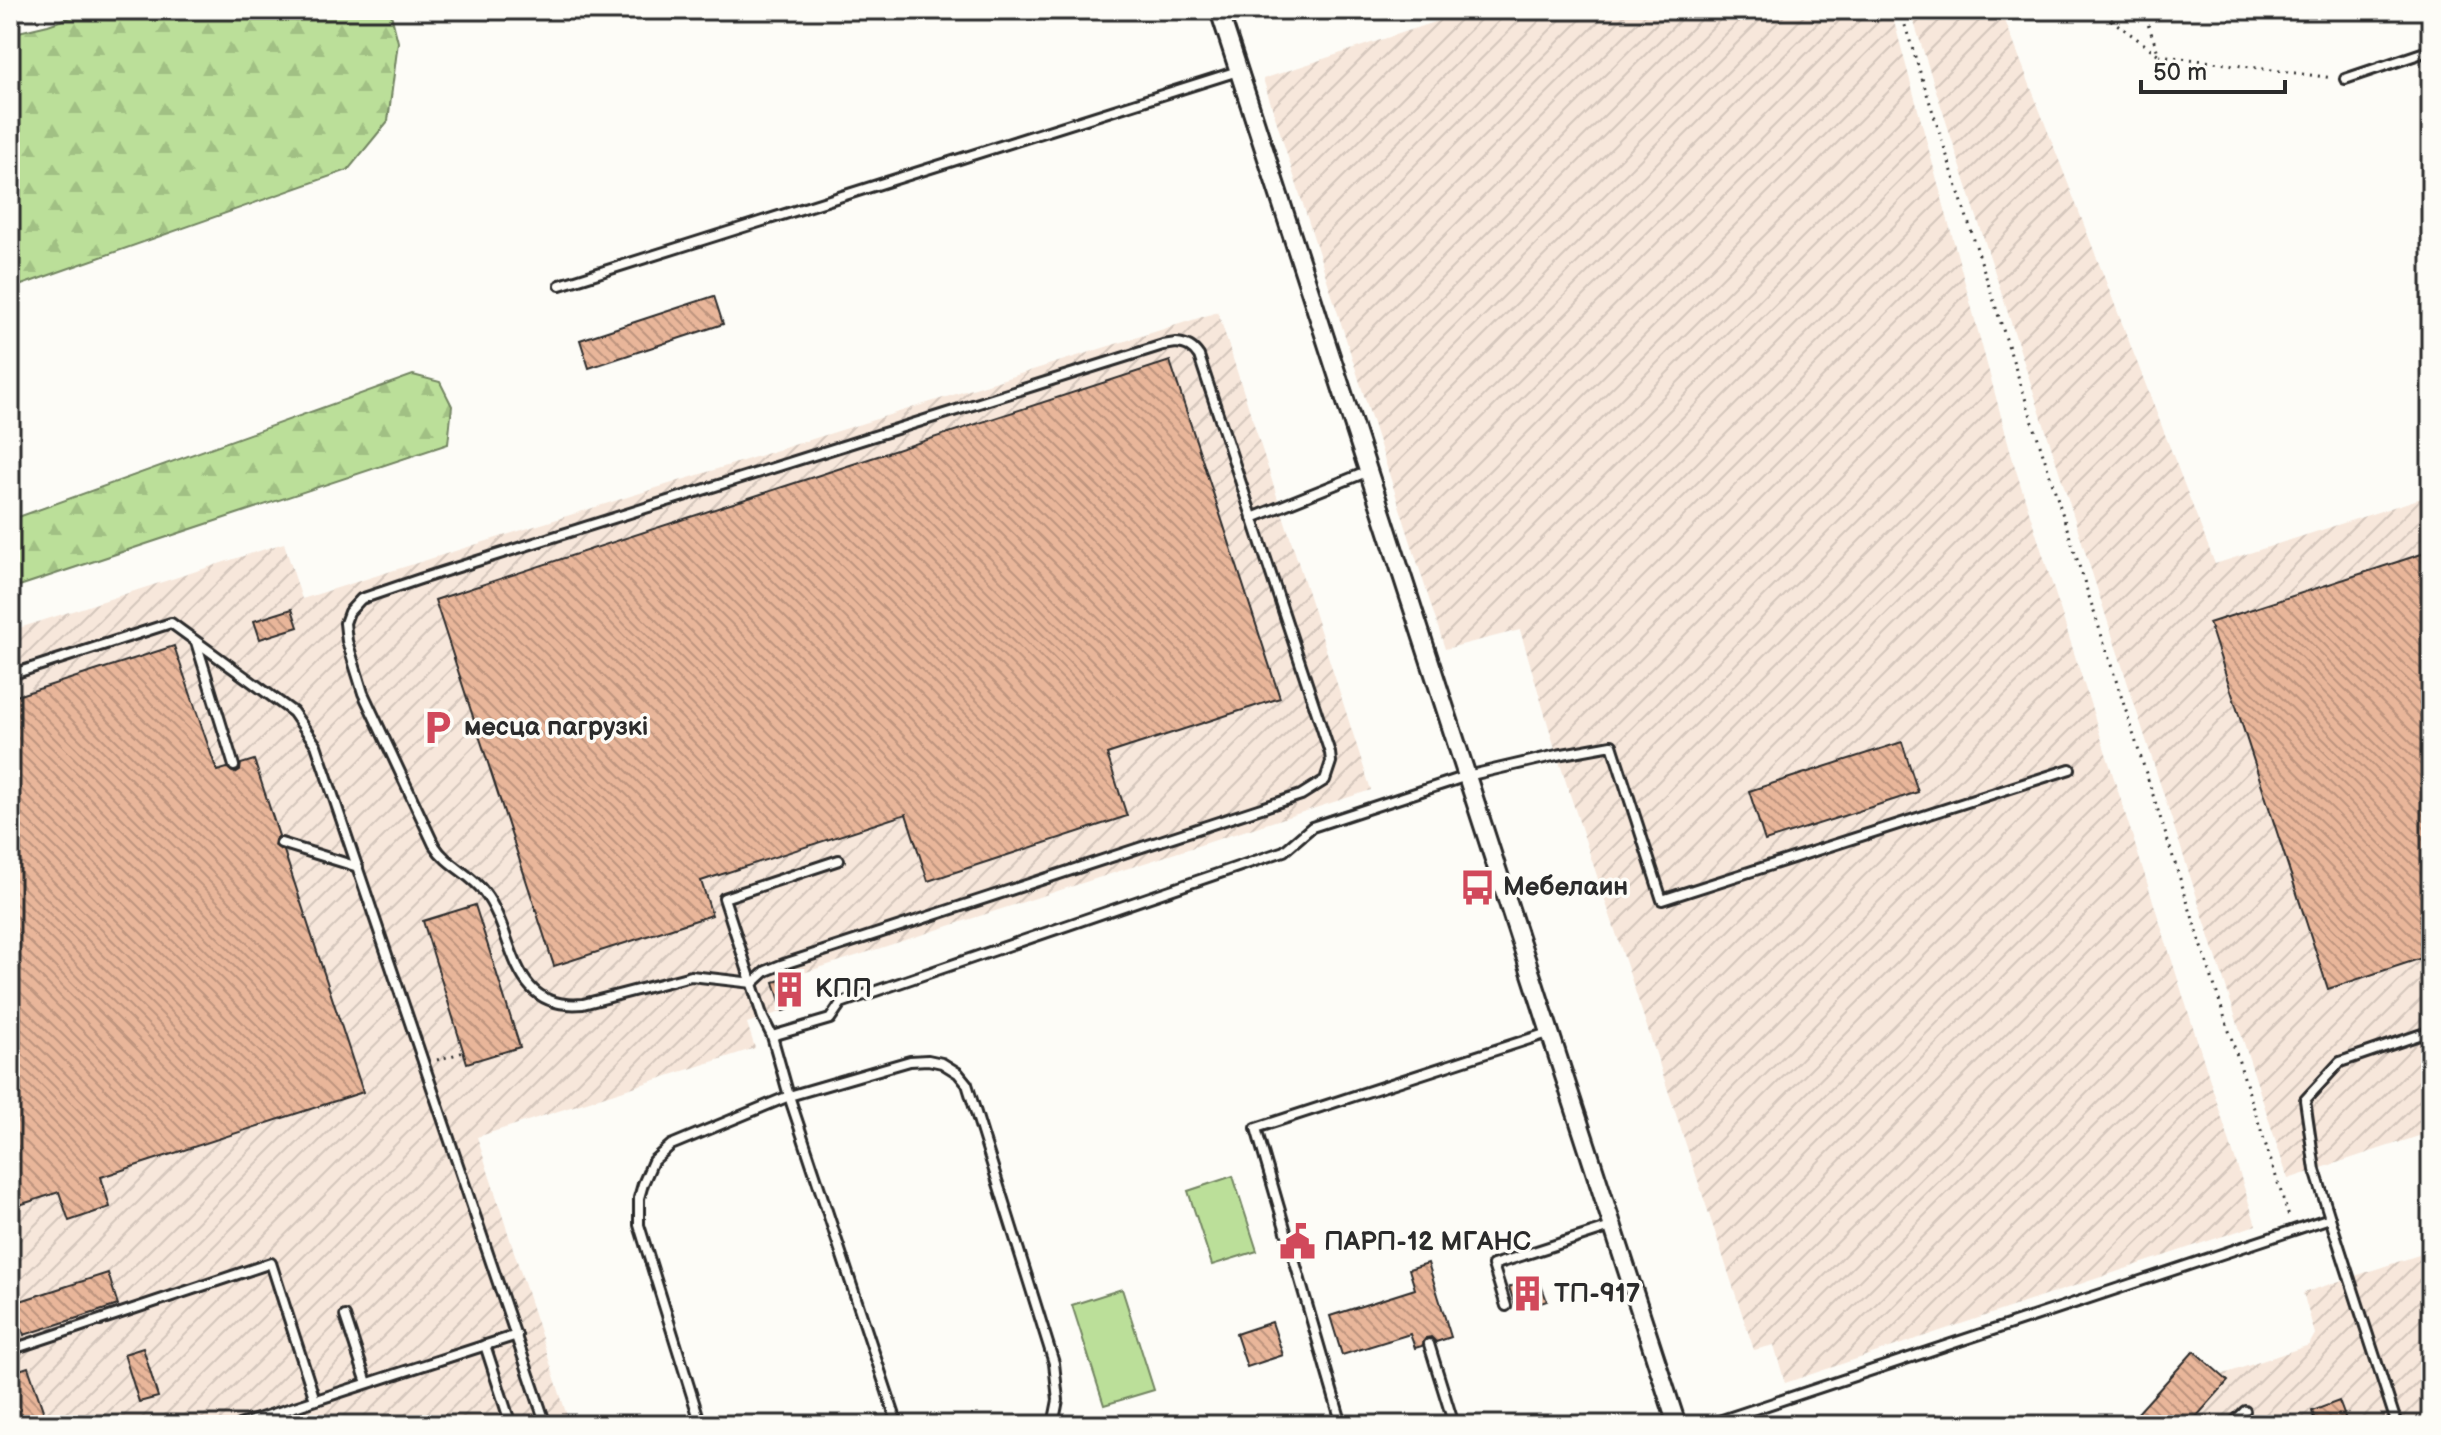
<svg xmlns="http://www.w3.org/2000/svg" width="2441" height="1435" font-family="'Balsamiq Sans',sans-serif">
<style>
.industrial{fill:url(#industrial-furrows)}
.green{fill:#bbdf99;stroke:#738562;stroke-width:2}
.forest{fill:url(#forest-firs);stroke:#738562;stroke-width:2}
.building{fill:url(#building-back-hatch);stroke:#2b2b2b;stroke-width:2}
.lines{fill:none;stroke-linecap:round;stroke-linejoin:round}
.lane-casing{stroke:#2b2b2b;stroke-width:14}
.street-casing{stroke:#2b2b2b;stroke-width:22}
.path{stroke:#2b2b2b;stroke-width:3;stroke-dasharray:2 6;stroke-linecap:butt}
.lane{stroke:#fdfcf7;stroke-width:8}
.street{stroke:#fdfcf7;stroke-width:16}
.labels{text-anchor:middle;dominant-baseline:central;stroke-width:7;stroke-linejoin:round;paint-order:stroke}
.poi-label{font-size:26px;font-weight:bold;fill:#2b2b2b;stroke:#fdfcf7;text-anchor:start}
</style>
<defs>
<pattern id="industrial-furrows" width="10" height="10" patternUnits="userSpaceOnUse" patternTransform="scale(2)"><rect width="10" height="10" fill="#f7e7db"/><path d="M-1 1l2-2M0 10L10 0M9 11l2-2" fill="none" stroke="#d4c6bc"/></pattern>
<pattern id="forest-firs" width="22" height="20" patternUnits="userSpaceOnUse" patternTransform="scale(2)"><rect width="22" height="20" fill="#bbdf99"/><path d="M5 1l3.5 6h-7zM16 11l3.5 6h-7z" fill="#a1c084"/></pattern>
<pattern id="building-back-hatch" width="6" height="6" patternUnits="userSpaceOnUse" patternTransform="scale(2)"><rect width="6" height="6" fill="#e9b69a"/><path d="M-1 5l2 2M0 0l6 6M5-1l2 2" fill="none" stroke="#bd947e"/></pattern>
</defs>
<rect width="100%" height="100%" fill="#fdfcf7"/>
<filter id="ink" filterUnits="userSpaceOnUse"><feTurbulence type="fractalNoise" baseFrequency=".0125" numOctaves="2"/><feDisplacementMap in="SourceGraphic" scale="16" xChannelSelector="R" yChannelSelector="G"/><feConvolveMatrix kernelMatrix="1 2 1 2 8 2 1 2 1" color-interpolation-filters="sRGB"/></filter>
<g filter="url(#ink)">
<g class="industrial">
<path d="M 1471,10 L 1891,10 L 2014,464 L 2256,1225 L 1785,1383 L 1774,1345 L 1754,1350 L 1557,755 L 1520,630 L 1445,649 L 1263,79 Z"/>
<path d="M 1910,10 L 2001,10 L 2215,564 L 2431,495 L 2431,1132 L 2288,1179 Z"/>
<path d="M 1218,312 L 1371,790 L 797,975 L 805,1004 L 747,1023 L 755,1048 L 477,1137 L 570,1425 L 10,1425 L 10,631 L 284,543 L 302,599 Z"/>
<path d="M 2431,1251 L 2431,1425 L 2127,1425 L 2221,1375 L 2309,1345 L 2315,1334 L 2303,1293 Z"/>
</g>
<g class="green">
<path d="M 1233,1176 L 1257,1251 L 1212,1265 L 1188,1191 Z"/>
<path d="M 1122,1289 L 1154,1390 L 1104,1405 L 1072,1305 Z"/>
</g>
<g class="forest">
<path d="M 91,10 L 390,10 L 398,42 L 388,121 L 348,170 L 10,289 L 10,34 L 48,25 Z"/>
<path d="M 413,375 L 440,382 L 452,406 L 448,444 L 10,589 L 10,520 Z"/>
</g>
<g class="building">
<path d="M 714,296 L 723,324 L 589,368 L 580,340 Z"/>
<path d="M 1170,361 L 1280,698 L 1107,754 L 1127,816 L 928,881 L 906,814 L 701,881 L 712,915 L 554,966 L 435,600 Z"/>
<path d="M 2431,551 L 2431,955 L 2328,989 L 2209,623 Z"/>
<path d="M 292,609 L 298,627 L 260,639 L 254,621 Z"/>
<path d="M 174,646 L 217,771 L 227,768 L 235,773 L 240,770 L 241,764 L 254,760 L 279,836 L 275,840 L 274,845 L 284,851 L 363,1092 L 101,1177 L 110,1207 L 69,1221 L 59,1192 L 10,1208 L 10,698 Z"/>
<path d="M 1902,742 L 1918,792 L 1765,841 L 1749,791 Z"/>
<path d="M 475,905 L 520,1047 L 467,1063 L 423,921 Z"/>
<path d="M 796,975 L 805,1004 L 783,1011 L 774,982 Z"/>
<path d="M 1428,1263 L 1451,1337 L 1436,1342 L 1431,1337 L 1426,1338 L 1422,1346 L 1415,1348 L 1410,1334 L 1342,1355 L 1330,1316 L 1415,1289 L 1409,1269 Z"/>
<path d="M 108,1273 L 118,1305 L 24,1335 L 14,1303 Z"/>
<path d="M 1538,1277 L 1547,1301 L 1517,1311 L 1509,1287 Z"/>
<path d="M 1272,1322 L 1283,1355 L 1247,1367 L 1236,1334 Z"/>
<path d="M 143,1348 L 158,1397 L 139,1402 L 124,1354 Z"/>
<path d="M 2194,1351 L 2228,1381 L 2189,1425 L 2127,1425 Z"/>
<path d="M 28,1367 L 46,1419 L 29,1425 L 10,1425 L 10,1373 Z"/>
<path d="M 2339,1401 L 2348,1425 L 2316,1425 L 2312,1411 Z"/>
</g>
<g class="lines">
<defs>
<g id="lane">
<path d="M 2345,79 L 2431,50"/>
<path d="M 560,285 L 1238,71"/>
<path d="M 1176,343 C 1187,344 1193,347 1199,356 L 1330,753 L 1331,762 L 1325,780 L 1301,795 L 781,965 L 766,971 L 753,983 L 691,976 L 583,1004 C 507,1011 517,934 484,892 C 470,873 447,866 434,845 L 363,693 L 347,641 L 345,623 L 349,612 L 361,599 L 420,579 L 1163,345 Z"/>
<path d="M 1252,518 L 1369,471"/>
<path d="M 196,642 L 234,766"/>
<path d="M 10,675 L 171,623 L 293,712 L 316,745 L 546,1425"/>
<path d="M 281,843 L 358,867"/>
<path d="M 839,860 L 724,898 L 763,1018 L 772,1036 L 789,1096 L 898,1425"/>
<path d="M 772,1036 L 830,1019 L 841,1003 L 1284,851 L 1312,827 L 1467,776 L 1557,755 L 1612,745 L 1662,900 L 2070,769"/>
<path d="M 2330,1218 L 2315,1170 L 2305,1100 L 2340,1062 L 2431,1031"/>
<path d="M 1506,1306 L 1493,1265 L 1614,1226"/>
<path d="M 345,1316 L 367,1383"/>
<path d="M 1429,1344 L 1454,1425"/>
<path d="M 485,1345 L 511,1425"/>
<path d="M 10,1350 L 271,1263 L 315,1400"/>
<path d="M 239,1425 L 517,1335"/>
<path d="M 701,1425 L 639,1225 L 639,1198 L 643,1184 L 653,1161 L 671,1145 L 789,1096 L 910,1061 L 928,1060 L 942,1063 L 958,1073 L 967,1084 L 1054,1363 L 1058,1400 L 1053,1425"/>
<path d="M 1342,1425 L 1256,1128 L 1551,1032"/>
<path d="M 1707,1425 L 2330,1218 L 2397,1425"/>
<path d="M 2231,1425 L 2245,1411"/>
</g>
<path id="street" d="M 1219,10 L 1677,1425"/>
</defs>
<use href="#lane" class="lane-casing"/>
<use href="#street" class="street-casing"/>
<g class="path">
<path d="M 1900,10 L 2289,1217"/>
<path d="M 2098,10 L 2159,55"/>
<path d="M 2143,10 L 2159,55 L 2333,78"/>
<path d="M 437,1060 L 464,1052"/>
</g>
<use href="#lane" class="lane"/>
<use href="#street" class="street"/>
</g>
</g>
<defs>
<symbol id="parking-bare" viewBox="-9 -9 18 18"><path d="M-3.5-5.5H1a3.5 3.5 0 0 1 0 7H-1V5.5H-3.5ZM-1-3.4V-.6H.8a1.4 1.4 0 0 0 0-2.8Z" fill="#d1495b" stroke="#fdfcf7" stroke-width="2.5" paint-order="stroke"/></symbol>
<symbol id="bus-bare" viewBox="-9 -9 18 18"><path d="M-5-6H5V4H4V6H2V4H-2V6H-4V4H-5ZM-3.5-4V0h7V-4ZM-3.5 1.2v1.5H-2V1.2ZM2 1.2v1.5H3.5V1.2Z" fill="#d1495b" stroke="#fdfcf7" stroke-width="2.5" paint-order="stroke"/></symbol>
<symbol id="building-bare" viewBox="-9 -9 18 18"><path d="M-4-6H4V6H1V3H-1V6H-4ZM-2.5-4.3h1.7v1.8h-1.7ZM.8-4.3h1.7v1.8H.8ZM-2.5-1h1.7V.8h-1.7ZM.8-1h1.7V.8H.8Z" fill="#d1495b" stroke="#fdfcf7" stroke-width="2.5" paint-order="stroke"/></symbol>
<symbol id="civic-bare" viewBox="-9 -9 18 18"><path d="M-.6-6.5H3V-4.5H.6V-3L4-1V1h2V6H-6V1h2V-1L-.6-3ZM-1.2 2.5V6h2.4V2.5Z" fill="#d1495b" stroke="#fdfcf7" stroke-width="2.5" paint-order="stroke"/></symbol>
</defs>
<g fill-rule="evenodd">
<use href="#parking-bare" x="412" y="702" width="51" height="51"/>
<use href="#bus-bare" x="1452" y="862" width="51" height="51"/>
<use href="#building-bare" x="764" y="964" width="51" height="51"/>
<use href="#civic-bare" x="1272" y="1216" width="51" height="51"/>
<use href="#building-bare" x="1502" y="1268" width="51" height="51"/>
</g>
<g class="labels">
<g class="poi-label">
<text x="464" y="727">месца пагрузкі</text>
<text x="1503" y="887">Мебелаин</text>
<text x="815" y="989">КПП</text>
<text x="1324" y="1242">ПАРП-12 МГАНС</text>
<text x="1554" y="1294">ТП-917</text>
</g>
</g>
<rect width="2441" height="1435" fill="none" stroke="#fdfcf7" stroke-width="40"/>
<rect x="20" y="20" width="2401" height="1395" fill="none" stroke="#2b2b2b" stroke-width="3" filter="url(#ink)"/>
<path d="M2141 80v12h144v-12" fill="none" stroke="#2b2b2b" stroke-width="4"/>
<text x="2153" y="80" font-size="24" fill="#2b2b2b" stroke="#fdfcf7" stroke-width="6" paint-order="stroke">50 m</text>
</svg>
